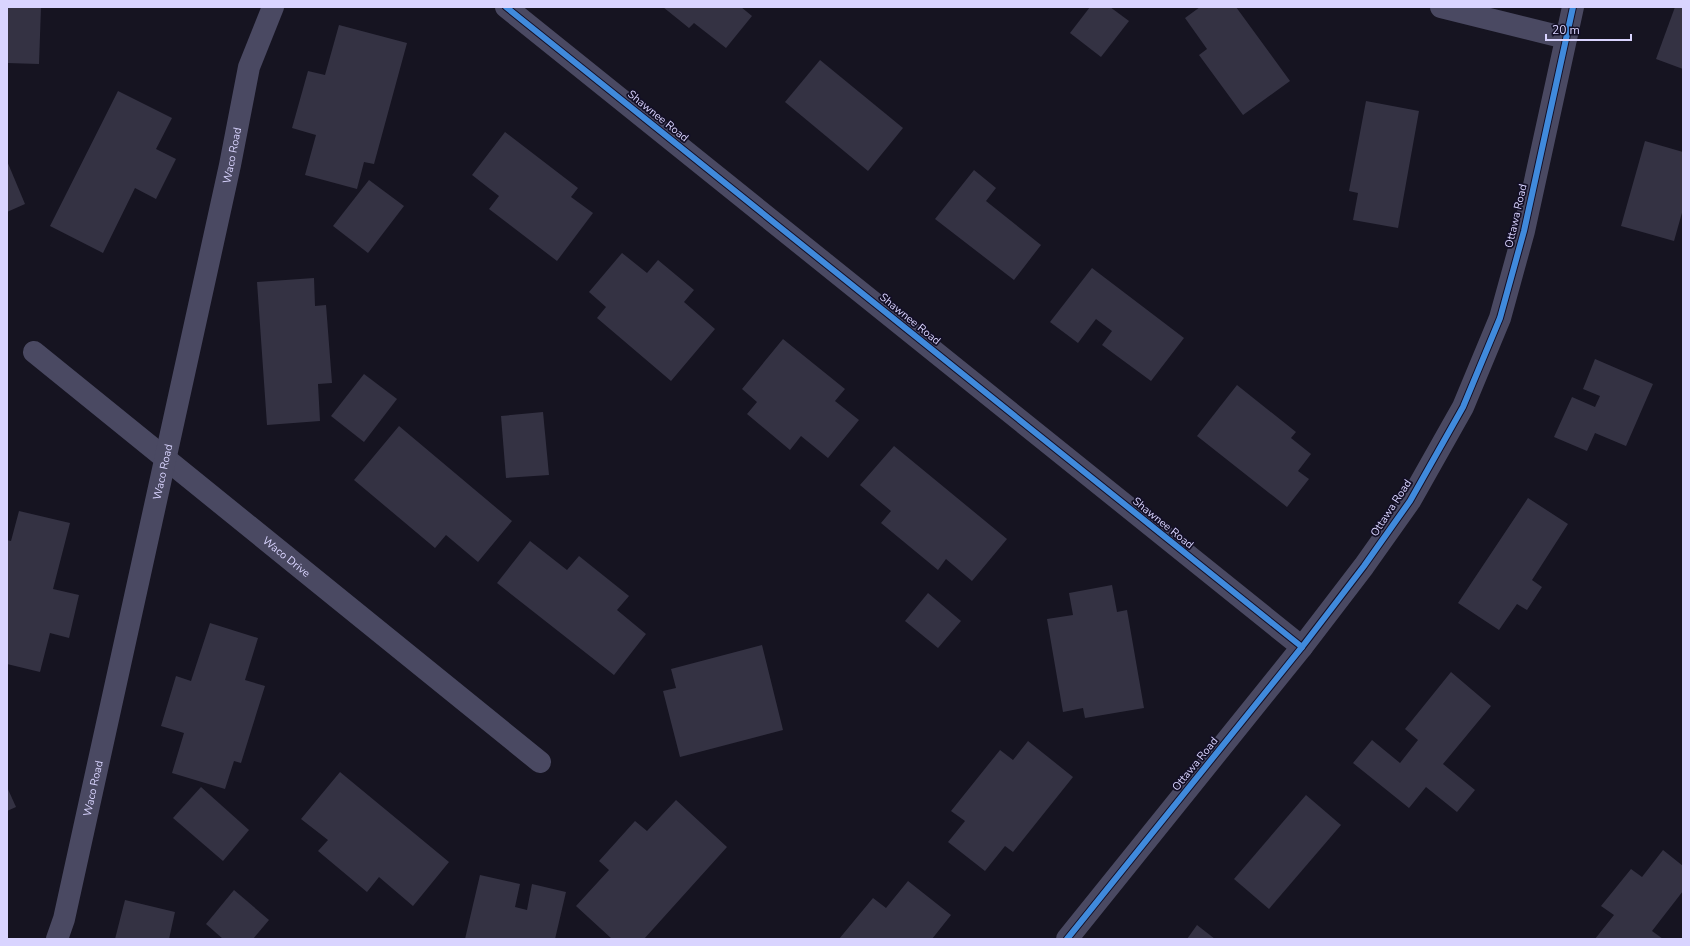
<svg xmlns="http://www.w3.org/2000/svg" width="1690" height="946" font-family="'Nunito Sans',sans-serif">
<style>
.building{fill:#343243}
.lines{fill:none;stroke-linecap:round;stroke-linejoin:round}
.minor{stroke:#4a4962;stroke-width:22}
.cycleway-casing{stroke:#130f26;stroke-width:8}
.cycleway{stroke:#408adc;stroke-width:6}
.labels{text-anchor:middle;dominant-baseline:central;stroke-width:3.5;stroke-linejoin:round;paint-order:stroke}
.street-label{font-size:11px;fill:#d9d4ff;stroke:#130f26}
</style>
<rect width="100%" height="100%" fill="#161421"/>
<g class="building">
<path d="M 7,7 L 41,7 L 39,64 L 7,63 Z"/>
<path d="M 663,7 L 741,7 L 752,16 L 726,48 L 694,23 L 689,28 Z"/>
<path d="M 1090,7 L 1110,7 L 1129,21 L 1101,57 L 1070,33 Z"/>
<path d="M 1200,7 L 1236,7 L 1290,81 L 1243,115 L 1199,55 L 1207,49 L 1185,18 Z"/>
<path d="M 1675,7 L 1683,7 L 1683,69 L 1656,59 Z"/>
<path d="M 339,25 L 407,43 L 374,164 L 364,162 L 357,189 L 305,175 L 316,135 L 292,128 L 308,71 L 325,75 Z"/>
<path d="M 820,60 L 903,128 L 868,171 L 785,102 Z"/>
<path d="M 118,91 L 172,118 L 156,149 L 176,159 L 156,199 L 135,188 L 103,253 L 50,226 Z"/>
<path d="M 1366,101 L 1419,111 L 1398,228 L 1353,220 L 1358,193 L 1349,191 Z"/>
<path d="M 505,132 L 578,188 L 571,197 L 593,213 L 557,261 L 489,209 L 499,196 L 472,175 Z"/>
<path d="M 1645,141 L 1683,152 L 1683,209 L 1674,241 L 1621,226 Z"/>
<path d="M 7,161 L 25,204 L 7,212 Z"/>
<path d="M 974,170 L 996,188 L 986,201 L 1041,245 L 1014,280 L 935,219 Z"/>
<path d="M 369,180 L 404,206 L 368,253 L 333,226 Z"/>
<path d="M 622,253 L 647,273 L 658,260 L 694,290 L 684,302 L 715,329 L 671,381 L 597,318 L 606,307 L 589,292 Z"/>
<path d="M 1092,268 L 1184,338 L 1151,381 L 1102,345 L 1112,331 L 1096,319 L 1078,343 L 1050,322 Z"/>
<path d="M 314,278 L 315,306 L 326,305 L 332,383 L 318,384 L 320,421 L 267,425 L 257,282 Z"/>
<path d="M 783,339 L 845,389 L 835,401 L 859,420 L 828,458 L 801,436 L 790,450 L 747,414 L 757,402 L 742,389 Z"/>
<path d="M 1595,359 L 1653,384 L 1626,446 L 1595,433 L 1587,451 L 1554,437 L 1572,397 L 1595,407 L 1600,396 L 1583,389 Z"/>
<path d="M 364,374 L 397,399 L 364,442 L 331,416 Z"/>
<path d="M 1237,385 L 1296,432 L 1291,438 L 1311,454 L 1298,471 L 1309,479 L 1287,507 L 1197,436 Z"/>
<path d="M 543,412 L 549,475 L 506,478 L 501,416 Z"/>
<path d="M 399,426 L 512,521 L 478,562 L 446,535 L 435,548 L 354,480 Z"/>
<path d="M 894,446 L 1007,539 L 972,581 L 946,559 L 938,570 L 881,523 L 891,511 L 860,485 Z"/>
<path d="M 1528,498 L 1568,524 L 1532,580 L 1542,587 L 1527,610 L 1517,604 L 1499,630 L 1458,603 Z"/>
<path d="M 19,511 L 70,523 L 53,589 L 79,595 L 69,638 L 50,633 L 40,672 L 7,664 L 7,540 L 11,541 Z"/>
<path d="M 530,541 L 567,570 L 579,556 L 629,596 L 617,610 L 646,634 L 614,675 L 497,583 Z"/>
<path d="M 1112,585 L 1117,612 L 1127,610 L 1144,708 L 1085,718 L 1083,708 L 1063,712 L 1047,619 L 1073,615 L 1069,593 Z"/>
<path d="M 928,593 L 961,621 L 938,648 L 905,621 Z"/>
<path d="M 210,623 L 258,638 L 245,680 L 265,686 L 241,763 L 234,761 L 225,789 L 172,773 L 184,733 L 161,726 L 176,676 L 191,681 Z"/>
<path d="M 762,645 L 783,730 L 680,757 L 663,691 L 676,688 L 671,669 Z"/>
<path d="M 1451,672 L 1491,706 L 1443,764 L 1475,790 L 1457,812 L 1426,787 L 1409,808 L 1353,763 L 1372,740 L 1400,763 L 1418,740 L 1405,729 Z"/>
<path d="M 1028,741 L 1073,777 L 1013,852 L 1005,846 L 985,871 L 948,842 L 965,821 L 951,811 L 1000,750 L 1013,760 Z"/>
<path d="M 340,772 L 449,862 L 413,906 L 379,877 L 367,892 L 318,851 L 328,840 L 301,819 Z"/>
<path d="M 7,787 L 16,807 L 7,811 Z"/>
<path d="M 201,787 L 249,830 L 223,861 L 173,818 Z"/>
<path d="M 1306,795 L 1341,825 L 1269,909 L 1234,879 Z"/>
<path d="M 676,800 L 727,847 L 644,939 L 612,939 L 576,906 L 609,870 L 599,861 L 635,821 L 647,831 Z"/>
<path d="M 1663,850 L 1683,866 L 1683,891 L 1652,931 L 1663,939 L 1595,939 L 1614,915 L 1601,906 L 1631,869 L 1642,877 Z"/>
<path d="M 480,875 L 520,884 L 515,907 L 527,910 L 532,884 L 566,892 L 555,939 L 465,939 Z"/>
<path d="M 908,881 L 951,915 L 932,939 L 839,939 L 873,898 L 886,908 Z"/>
<path d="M 234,890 L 269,920 L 253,939 L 223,939 L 206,924 Z"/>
<path d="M 125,900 L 175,912 L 169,939 L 115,939 Z"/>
<path d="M 1197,925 L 1215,939 L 1187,939 Z"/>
</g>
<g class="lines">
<g class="minor">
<path d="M 506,7 L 1302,647"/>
<path d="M 1441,7 L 1566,38"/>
<path id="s1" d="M 34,352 L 540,762"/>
<path id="s2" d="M 57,939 L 64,919 L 230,165 L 249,67 L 273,7"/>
<path d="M 1067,939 L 1302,647 L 1364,566 L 1410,501 L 1463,407 L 1500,318 L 1524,231 L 1573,7"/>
</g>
<defs>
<g id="cycleway">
<path d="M 506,7 L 1302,647"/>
<path d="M 1067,939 L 1302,647 L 1364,566 L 1410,501 L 1463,407 L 1500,318 L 1524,231 L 1573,7"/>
</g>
</defs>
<use href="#cycleway" class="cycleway-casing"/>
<use href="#cycleway" class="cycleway"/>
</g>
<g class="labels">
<g class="street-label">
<text transform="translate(658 116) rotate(39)">Shawnee Road</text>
<text stroke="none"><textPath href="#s2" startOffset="803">Waco Road</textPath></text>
<text transform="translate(1516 216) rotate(-77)">Ottawa Road</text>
<text transform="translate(910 319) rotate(39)">Shawnee Road</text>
<text stroke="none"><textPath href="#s2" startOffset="479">Waco Road</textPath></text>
<text transform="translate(1391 508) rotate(-57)">Ottawa Road</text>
<text transform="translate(1163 523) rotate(39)">Shawnee Road</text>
<text stroke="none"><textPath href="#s1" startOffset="325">Waco Drive</textPath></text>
<text transform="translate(1195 764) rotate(-51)">Ottawa Road</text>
<text stroke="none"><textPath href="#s2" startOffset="155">Waco Road</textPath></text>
</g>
</g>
<rect width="1690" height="946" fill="none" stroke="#d9d4ff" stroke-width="16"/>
<path d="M1546 34v6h85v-6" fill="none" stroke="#d9d4ff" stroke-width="2"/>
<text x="1552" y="34" font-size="12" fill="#d9d4ff" stroke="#130f26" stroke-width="3" paint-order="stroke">20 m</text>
</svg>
